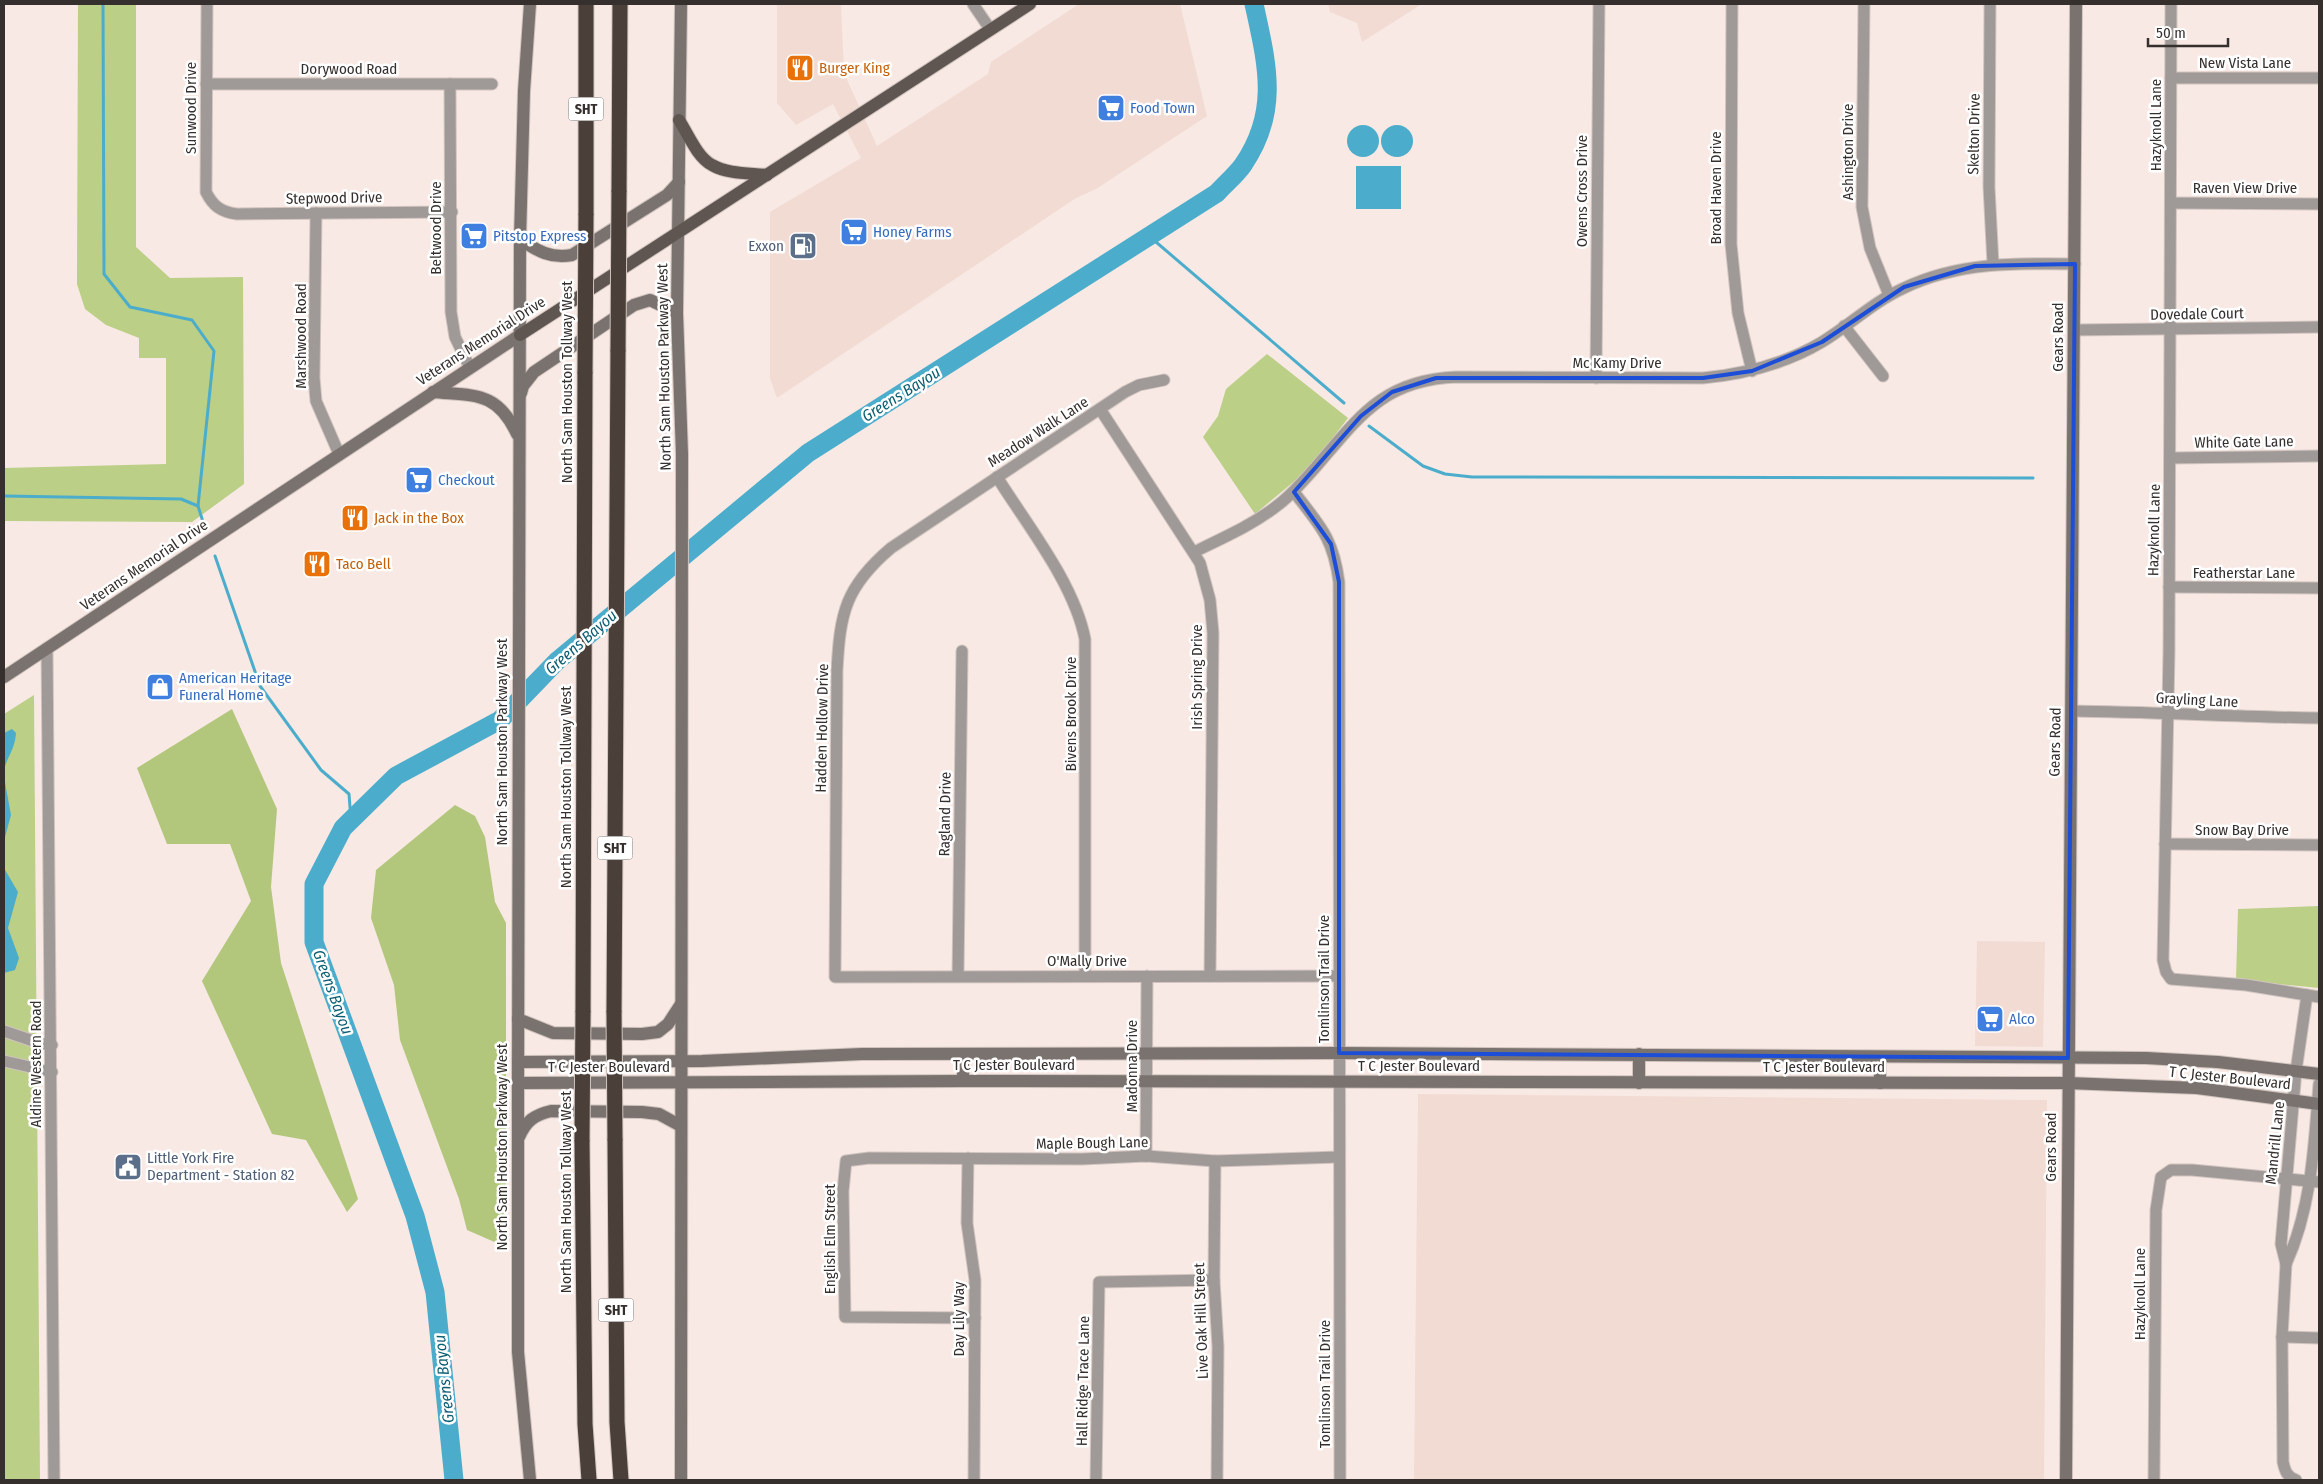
<svg xmlns="http://www.w3.org/2000/svg" width="2323" height="1484" font-family="'Fira Sans Condensed',sans-serif">
<style>
.built{fill:#f2dbd3}
.green{fill:#bbcf86}
.forest{fill:#b2c67c}
.water{fill:#4badcb}
.lines{fill:none;stroke-linecap:round;stroke-linejoin:round}
.stream{stroke:#4badcb;stroke-width:3}
.river{stroke:#4badcb;stroke-width:19}
.minor-casing{stroke:#d1c4bf;stroke-width:13}
.secondary-casing{stroke:#d1c4bf;stroke-width:14}
.primary-casing{stroke:#d1c4bf;stroke-width:14}
.motorway-casing{stroke:#d1c4bf;stroke-width:17}
.minor{stroke:#9f9a97;stroke-width:11}
.secondary{stroke:#7a726e;stroke-width:12}
.primary{stroke:#605651;stroke-width:12}
.motorway{stroke:#4a3f39;stroke-width:15}
.motorway-bridge-casing{stroke:#d1c4bf;stroke-width:17;stroke-linecap:butt}
.motorway-bridge{stroke:#4a3f39;stroke-width:15}
.marked{fill:none;stroke:#1d4ed8;stroke-width:4;stroke-linejoin:round}
.labels{text-anchor:middle;dominant-baseline:central;stroke-width:5;stroke-linejoin:round;paint-order:stroke}
.shield{fill:#fff;stroke:#726d6c;stroke-width:1}
.shield-label{font-size:14px;font-weight:bold;fill:#352f2d}
.street-label{font-size:15px;fill:#352f2d;stroke:#fff}
.food-label{font-size:15px;fill:#c56008;stroke:#fff;text-anchor:start}
.shop-label{font-size:15px;fill:#366cbe;stroke:#fff;text-anchor:start}
.service-label{font-size:15px;fill:#4e5e75;stroke:#fff;text-anchor:end}
.water-label{font-size:16px;font-style:italic;fill:#0c5e73;stroke:#fff}
</style>
<rect width="100%" height="100%" fill="#f8e9e4"/>
<g class="built">
<path d="M 777,4 L 841,4 L 844,73 L 877,146 L 988,74 L 991,62 L 1079,4 L 1180,4 L 1207,116 L 1096,189 L 1076,198 L 777,398 L 770,378 L 770,212 L 861,158 L 833,104 L 796,125 L 777,103 Z"/>
<path d="M 1328,4 L 1422,4 L 1362,42 L 1357,23 L 1330,12 Z"/>
<path d="M 1977,941 L 2045,942 L 2043,1047 L 1975,1046 Z"/>
<path d="M 1418,1094 L 2047,1100 L 2044,1480 L 1414,1480 Z"/>
</g>
<g class="green">
<path d="M 78,4 L 136,4 L 136,247 L 170,278 L 243,277 L 244,484 L 192,522 L 4,521 L 4,468 L 166,464 L 166,358 L 139,358 L 139,338 L 106,325 L 85,309 L 77,284 Z"/>
<path d="M 1267,354 L 1348,418 L 1309,469 L 1255,514 L 1203,437 L 1218,416 L 1226,389 Z"/>
<path d="M 34,695 L 40,1480 L 4,1480 L 4,714 Z"/>
<path d="M 2319,906 L 2319,988 L 2236,980 L 2238,909 Z"/>
</g>
<g class="forest">
<path d="M 232,709 L 277,809 L 271,887 L 281,963 L 358,1199 L 347,1212 L 306,1140 L 272,1134 L 202,981 L 251,901 L 230,844 L 167,844 L 137,768 Z"/>
<path d="M 455,805 L 475,816 L 485,837 L 495,902 L 506,923 L 506,1247 L 467,1230 L 459,1199 L 400,1040 L 394,985 L 371,918 L 376,870 Z"/>
</g>
<g class="water">
<circle cx="1397" cy="141" r="16"/>
<circle cx="1363" cy="141" r="16"/>
<rect x="1356" y="166" width="45" height="43"/>
<path d="M 12,729 L 16,733 C 15,749 8,755 4,770 L 4,733 Z"/>
<path d="M 4,777 L 11,815 L 4,841 Z"/>
<path d="M 4,868 L 18,892 L 8,928 L 19,958 L 15,970 L 4,973 Z"/>
</g>
<g class="lines">
<g class="stream">
<path d="M 103,4 L 104,274 L 130,307 L 192,320 L 214,351 L 198,506 L 204,525"/>
<path d="M 1149,236 L 1344,403"/>
<path d="M 1369,426 L 1423,466 L 1445,474 L 1472,477 L 2033,478"/>
<path d="M 4,496 L 181,499 L 198,506"/>
<path d="M 215,556 L 260,686 L 321,770 L 349,794 L 351,820"/>
</g>
<path class="river" d="M 454,1480 L 435,1292 L 415,1216 L 314,942 L 314,884 L 343,828 L 396,776 L 500,720 L 557,661 L 808,453 L 1217,193 C 1225,184 1236,175 1243,165 C 1280,111 1267,64 1254,4"/>
<defs>
<g id="minor">
<path d="M 207,4 L 206,192 C 213,206 221,212 237,214 L 452,212"/>
<path d="M 973,4 L 990,29"/>
<path d="M 1732,4 L 1731,244 L 1738,313 L 1752,371"/>
<path d="M 1864,4 L 1862,207 L 1870,248 L 1889,295"/>
<path d="M 1990,4 L 1989,187 L 1993,264"/>
<path d="M 2171,4 L 2169,652 L 2163,960 L 2166,972 L 2171,979 L 2246,985 L 2319,997"/>
<path d="M 2171,78 L 2319,78"/>
<path d="M 206,84 L 492,84"/>
<path d="M 450,84 L 451,312 L 455,337 L 470,368"/>
<path d="M 2171,203 L 2319,204"/>
<path d="M 316,213 L 314,378 L 316,401 L 339,454"/>
<path d="M 1844,326 L 1883,376"/>
<path d="M 2074,330 L 2319,327"/>
<path d="M 1596,378 L 1599,4"/>
<path d="M 1164,380 L 1139,385 L 1125,392 L 891,548 C 845,587 840,613 837,671 L 835,977 L 1339,976"/>
<path d="M 1100,409 L 1200,563 L 1210,600 L 1213,633 L 1210,976"/>
<path d="M 2170,458 L 2319,456"/>
<path d="M 997,477 C 1027,525 1074,583 1085,639 L 1085,976"/>
<path d="M 1294,492 C 1320,526 1333,537 1339,582 L 1340,1480"/>
<path d="M 1194,552 C 1225,537 1257,523 1283,501 C 1295,491 1305,479 1315,468 C 1359,417 1383,380 1456,377 L 1703,378 C 1745,374 1785,364 1822,342 C 1850,325 1873,302 1904,288 C 1958,262 2016,263 2075,264"/>
<path d="M 2169,587 L 2319,588"/>
<path d="M 47,648 L 54,1480"/>
<path d="M 2072,711 C 2155,712 2237,717 2319,718"/>
<path d="M 2165,844 L 2319,845"/>
<path d="M 958,976 L 962,651"/>
<path d="M 4,1031 L 39,1043 L 52,1045"/>
<path d="M 4,1061 L 52,1072"/>
<path d="M 1146,1156 L 1147,976"/>
<path d="M 968,1158 L 967,1223 L 975,1280 L 974,1480"/>
<path d="M 1215,1161 L 1214,1280 L 1218,1347 L 1217,1480"/>
<path d="M 2286,1264 C 2312,1207 2314,1145 2319,1084"/>
<path d="M 975,1318 L 845,1317 L 843,1191 L 846,1161 L 869,1158 L 1082,1159 L 1146,1156 L 1215,1161 L 1339,1157"/>
<path d="M 2282,1337 L 2319,1338"/>
<path d="M 1096,1480 L 1099,1282 L 1214,1280"/>
<path d="M 2154,1480 L 2156,1210 L 2161,1177 L 2171,1170 L 2192,1170 L 2319,1182"/>
<path d="M 2296,1480 C 2287,1477 2285,1471 2283,1462 L 2282,1337 L 2286,1264 L 2281,1244 L 2296,1071 L 2307,995"/>
</g>
<g id="secondary">
<path d="M 681,4 L 677,313 L 682,454 L 681,1480"/>
<path d="M 520,239 C 537,251 551,259 572,255 L 667,195 L 679,182"/>
<path d="M 433,392 C 475,396 497,391 517,434"/>
<path d="M 521,393 L 523,386 L 534,372 L 634,305 L 650,300 L 677,313"/>
<path d="M 4,677 L 520,335"/>
<path d="M 518,1019 L 553,1033 L 642,1034 L 658,1032 L 668,1024 L 681,1004"/>
<path d="M 518,1062 L 702,1061 L 862,1054 L 1339,1053 L 2146,1058 L 2218,1062 L 2319,1074"/>
<path d="M 963,1081 L 963,1054"/>
<path d="M 518,1083 L 963,1081 L 2067,1083 L 2197,1088 L 2319,1104"/>
<path d="M 1639,1083 L 1639,1054"/>
<path d="M 1880,1083 L 1880,1057"/>
<path d="M 519,1137 C 526,1121 534,1115 551,1111 L 642,1112 L 659,1114 L 681,1126"/>
<path d="M 530,1480 L 518,1352 L 518,1083 L 520,239 L 524,91 L 530,4"/>
<path d="M 2066,1480 L 2076,4"/>
</g>
<g id="primary">
<path d="M 679,120 C 688,134 697,157 712,165 C 727,174 750,173 767,175"/>
<path d="M 520,335 L 1030,4"/>
</g>
<g id="motorway">
<path d="M 619,192 L 620,4"/>
<path d="M 586,215 L 586,4"/>
<path d="M 583,1012 L 585,372"/>
<path d="M 614,1012 L 618,350"/>
<path d="M 615,1139 L 617,1422 L 621,1480"/>
<path d="M 582,1140 L 585,1424 L 589,1480"/>
</g>
</defs>
<use href="#minor" class="minor-casing"/>
<use href="#secondary" class="secondary-casing"/>
<use href="#primary" class="primary-casing"/>
<use href="#motorway" class="motorway-casing"/>
<use href="#minor" class="minor"/>
<use href="#secondary" class="secondary"/>
<use href="#primary" class="primary"/>
<use href="#motorway" class="motorway"/>
<defs>
<g id="motorway-bridge">
<path d="M 618,350 L 619,192"/>
<path d="M 585,372 L 586,215"/>
<path d="M 614,1012 L 615,1139"/>
<path d="M 582,1140 L 583,1012"/>
</g>
</defs>
<use href="#motorway-bridge" class="motorway-bridge-casing"/>
<use href="#motorway-bridge" class="motorway-bridge"/>
</g>
<path class="marked" d="M 2075,264 L 2068,1058 L 1339,1053 L 1339,582 L 1331,544 L 1294,492 L 1361,416 L 1392,392 L 1436,378 L 1703,378 L 1752,371 L 1822,342 L 1904,287 L 1975,266 Z"/>
<defs>
<symbol id="restaurant-square" viewBox="-11 -11 22 22"><rect x="-9" y="-9" width="18" height="18" rx="4" fill="#e8710a" stroke="#fff"/><path d="M-5-6h1v4h1v-4h1v4h1v-4h1v5L-1.5 .5V6h-2V.5L-5-1ZM5-6V6H3V1.5H1.5Q1.5-4 5-6Z" fill="#fff"/></symbol>
<symbol id="supermarket-square" viewBox="-11 -11 22 22"><rect x="-9" y="-9" width="18" height="18" rx="4" fill="#3f7fe0" stroke="#fff"/><path d="M-6-5.5h2.5l.6 2H6L4.5 2H-2.5L-4.4-4H-6ZM-1.5 3.2a1.3 1.3 0 1 0 .1 0ZM3 3.2a1.3 1.3 0 1 0 .1 0Z" fill="#fff"/></symbol>
<symbol id="fuel-square" viewBox="-11 -11 22 22"><rect x="-9" y="-9" width="18" height="18" rx="4" fill="#5c6f8a" stroke="#fff"/><path d="M-5.5-6h7V0h2V4h1.3V-2.5L3-4.5l.8-.8L6-3V5H2.5V1h-1V6h-7ZM-4.2-4.7v3.2H.2V-4.7Z" fill="#fff"/></symbol>
<symbol id="shop-square" viewBox="-11 -11 22 22"><rect x="-9" y="-9" width="18" height="18" rx="4" fill="#3f7fe0" stroke="#fff"/><path d="M-5-2.5h2.3a2.7 3.5 0 0 1 5.4 0H5L5.5 6h-11ZM-1.5-2.5h3a1.5 2.3 0 0 0-3 0Z" fill="#fff"/></symbol>
<symbol id="civic-square" viewBox="-11 -11 22 22"><rect x="-9" y="-9" width="18" height="18" rx="4" fill="#5c6f8a" stroke="#fff"/><path d="M-.6-6.5H3V-4.5H.6V-3L4-1V1h2V6H-6V1h2V-1L-.6-3ZM-1.2 2.5V6h2.4V2.5Z" fill="#fff"/></symbol>
</defs>
<g fill-rule="evenodd">
<use href="#restaurant-square" x="784" y="52" width="32" height="32"/>
<use href="#supermarket-square" x="1095" y="92" width="32" height="32"/>
<use href="#supermarket-square" x="838" y="216" width="32" height="32"/>
<use href="#supermarket-square" x="458" y="220" width="32" height="32"/>
<use href="#fuel-square" x="787" y="230" width="32" height="32"/>
<use href="#supermarket-square" x="403" y="464" width="32" height="32"/>
<use href="#restaurant-square" x="339" y="502" width="32" height="32"/>
<use href="#restaurant-square" x="301" y="548" width="32" height="32"/>
<use href="#shop-square" x="144" y="671" width="32" height="32"/>
<use href="#supermarket-square" x="1974" y="1003" width="32" height="32"/>
<use href="#civic-square" x="112" y="1151" width="32" height="32"/>
</g>
<g class="labels">
<g class="shield">
<rect x="568.5" y="97.5" width="35" height="23" rx="4"/>
<rect x="597.5" y="836.5" width="35" height="23" rx="4"/>
<rect x="598.5" y="1298.5" width="35" height="23" rx="4"/>
</g>
<g class="shield-label">
<text x="586" y="109">SHT</text>
<text x="615" y="848">SHT</text>
<text x="616" y="1310">SHT</text>
</g>
<g class="street-label">
<text x="2245" y="63">New Vista Lane</text>
<text x="349" y="69">Dorywood Road</text>
<text transform="translate(191 108) rotate(-90)">Sunwood Drive</text>
<text transform="translate(2156 125) rotate(-90)">Hazyknoll Lane</text>
<text transform="translate(1974 134) rotate(-89)">Skelton Drive</text>
<text transform="translate(1848 152) rotate(-90)">Ashington Drive</text>
<text transform="translate(1716 188) rotate(-90)">Broad Haven Drive</text>
<text x="2245" y="188">Raven View Drive</text>
<text transform="translate(1582 191) rotate(-90)">Owens Cross Drive</text>
<text transform="translate(334 198) rotate(-1)">Stepwood Drive</text>
<text transform="translate(436 228) rotate(-90)">Beltwood Drive</text>
<text transform="translate(2197 314) rotate(-1)">Dovedale Court</text>
<text transform="translate(301 336) rotate(-90)">Marshwood Road</text>
<text transform="translate(2058 337) rotate(-90)">Gears Road</text>
<text transform="translate(481 341) rotate(-33)">Veterans Memorial Drive</text>
<text x="1617" y="363">Mc Kamy Drive</text>
<text transform="translate(664 367) rotate(-91)">North Sam Houston Parkway West</text>
<text transform="translate(567 382) rotate(-90)">North Sam Houston Tollway West</text>
<text transform="translate(1038 432) rotate(-33)">Meadow Walk Lane</text>
<text transform="translate(2244 442) rotate(-1)">White Gate Lane</text>
<text transform="translate(2154 530) rotate(-89)">Hazyknoll Lane</text>
<text transform="translate(144 565) rotate(-34)">Veterans Memorial Drive</text>
<text x="2244" y="573">Featherstar Lane</text>
<text transform="translate(1197 677) rotate(-90)">Irish Spring Drive</text>
<text transform="translate(2197 700) rotate(3)">Grayling Lane</text>
<text transform="translate(1071 714) rotate(-90)">Bivens Brook Drive</text>
<text transform="translate(822 728) rotate(-89)">Hadden Hollow Drive</text>
<text transform="translate(502 742) rotate(-90)">North Sam Houston Parkway West</text>
<text transform="translate(2055 742) rotate(-89)">Gears Road</text>
<text transform="translate(566 787) rotate(-90)">North Sam Houston Tollway West</text>
<text transform="translate(945 814) rotate(-89)">Ragland Drive</text>
<text x="2242" y="830">Snow Bay Drive</text>
<text x="1087" y="961">O'Mally Drive</text>
<text transform="translate(1324 979) rotate(-90)">Tomlinson Trail Drive</text>
<text transform="translate(36 1064) rotate(-90)">Aldine Western Road</text>
<text x="1014" y="1065">T C Jester Boulevard</text>
<text transform="translate(1132 1066) rotate(-90)">Madonna Drive</text>
<text x="1419" y="1066">T C Jester Boulevard</text>
<text x="609" y="1067">T C Jester Boulevard</text>
<text x="1824" y="1067">T C Jester Boulevard</text>
<text transform="translate(2230 1078) rotate(6)">T C Jester Boulevard</text>
<text transform="translate(1092 1143) rotate(-1)">Maple Bough Lane</text>
<text transform="translate(2275 1143) rotate(-84)">Mandrill Lane</text>
<text transform="translate(502 1147) rotate(-90)">North Sam Houston Parkway West</text>
<text transform="translate(2051 1147) rotate(-90)">Gears Road</text>
<text transform="translate(566 1192) rotate(-90)">North Sam Houston Tollway West</text>
<text transform="translate(830 1239) rotate(-90)">English Elm Street</text>
<text transform="translate(2140 1294) rotate(-90)">Hazyknoll Lane</text>
<text transform="translate(959 1319) rotate(-90)">Day Lily Way</text>
<text transform="translate(1201 1321) rotate(-92)">Live Oak Hill Street</text>
<text transform="translate(1083 1381) rotate(-89)">Hall Ridge Trace Lane</text>
<text transform="translate(1325 1384) rotate(-90)">Tomlinson Trail Drive</text>
</g>
<g class="food-label">
<text x="819" y="68">Burger King</text>
<text x="374" y="518">Jack in the Box</text>
<text x="336" y="564">Taco Bell</text>
</g>
<g class="shop-label">
<text x="1130" y="108">Food Town</text>
<text x="873" y="232">Honey Farms</text>
<text x="493" y="236">Pitstop Express</text>
<text x="438" y="480">Checkout</text>
<text x="179" y="678">American Heritage<tspan x="179" dy="17">Funeral Home</tspan></text>
<text x="2009" y="1019">Alco</text>
</g>
<g class="service-label">
<text x="784" y="246">Exxon</text>
<text x="147" y="1158" text-anchor="start">Little York Fire<tspan x="147" dy="17">Department - Station 82</tspan></text>
</g>
<g class="water-label">
<text transform="translate(901 394) rotate(-32)">Greens Bayou</text>
<text transform="translate(581 642) rotate(-41)">Greens Bayou</text>
<text transform="translate(333 992) rotate(70)">Greens Bayou</text>
<text transform="translate(444 1379) rotate(-96)">Greens Bayou</text>
</g>
</g>
<rect width="2323" height="1484" fill="none" stroke="#352f2d" stroke-width="10"/>
<path d="M2148 38v8h80v-8" fill="none" stroke="#352f2d" stroke-width="2.5"/>
<text x="2156" y="38" font-size="15" fill="#352f2d" stroke="#ffffff" stroke-width="4" paint-order="stroke">50 m</text>
</svg>
